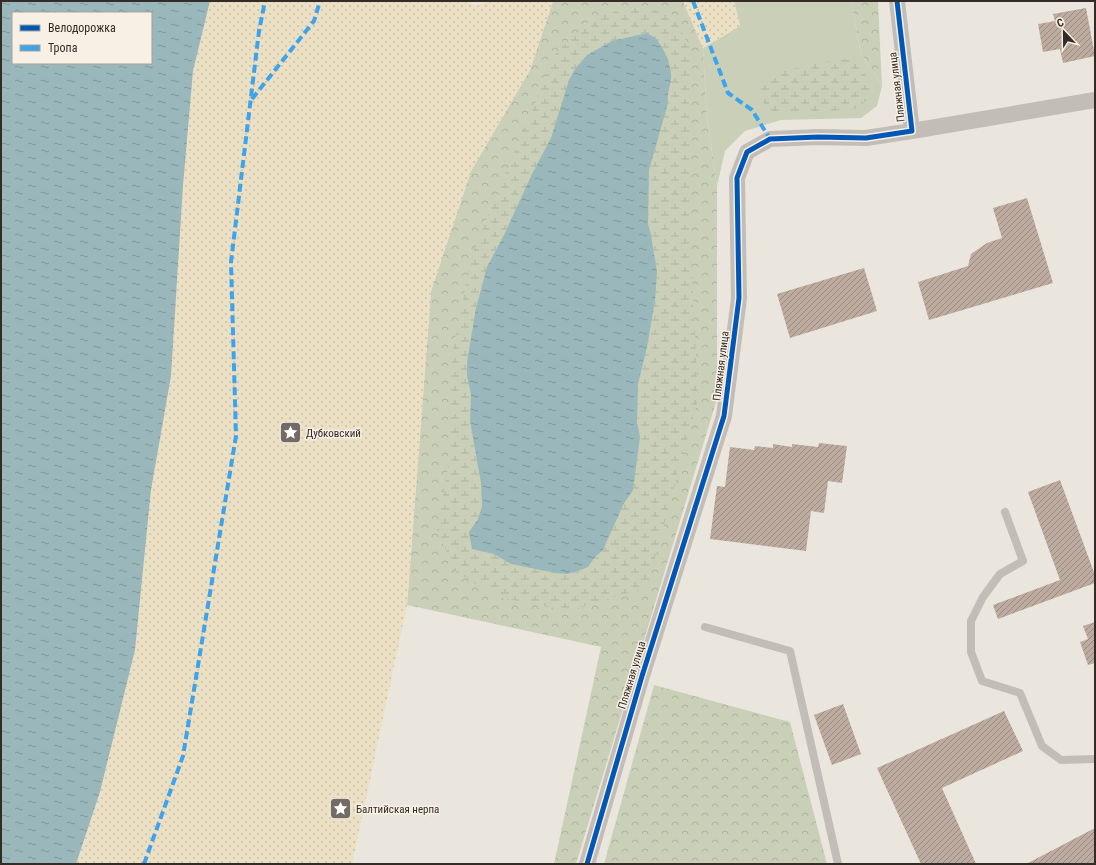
<svg xmlns="http://www.w3.org/2000/svg" width="1096" height="865" font-family="'Roboto Condensed',sans-serif">
<style>
.grass{fill:#cad0b8}
.forest{fill:url(#forest-crowns)}
.wetland{fill:url(#wetland-marsh);fill-rule:evenodd}
.sand{fill:url(#sand-dots)}
.water{fill:url(#water-ripples);fill-rule:evenodd}
.building{fill:url(#building-hatch)}
.lines{fill:none;stroke-linecap:round;stroke-linejoin:round}
.lane{stroke:#c3bdb7;stroke-width:8}
.street{stroke:#c3bdb7;stroke-width:16}
.quiet{stroke:#3ea3eb;stroke-width:4;stroke-dasharray:8 4;stroke-linecap:butt}
.cycleway-casing{stroke:#f8f0e4;stroke-width:8}
.cycleway{stroke:#0057b8;stroke-width:5}
.labels{text-anchor:middle;dominant-baseline:central;stroke-width:3;stroke-linejoin:round;paint-order:stroke}
.street-label{font-size:11px;fill:#332b26;stroke:#f8f0e4}
.poi-label{font-size:11px;fill:#332b26;stroke:#f8f0e4;text-anchor:start}
</style>
<defs>
<pattern id="forest-crowns" width="20" height="18" patternUnits="userSpaceOnUse"><rect width="20" height="18" fill="#cad0b8"/><path d="M2 6a3 3 0 1 1 6 0M12 15a3 3 0 1 1 6 0" fill="none" stroke="#aeb39e"/></pattern>
<pattern id="wetland-marsh" width="20" height="14" patternUnits="userSpaceOnUse"><rect width="20" height="14" fill="#cad0b8"/><path d="M1 5h8M5 5V1M11 12h8M15 12V8" fill="none" stroke="#aeb39e"/></pattern>
<pattern id="sand-dots" width="8" height="8" patternUnits="userSpaceOnUse"><rect width="8" height="8" fill="#ebe0c4"/><path d="M2 2h.1M6 6h.1" fill="none" stroke="#cac0a8" stroke-width="1.8" stroke-linecap="round"/></pattern>
<pattern id="water-ripples" width="26" height="14" patternUnits="userSpaceOnUse"><rect width="26" height="14" fill="#9ab8bb"/><path d="M2 4q2-2 4 0t4 0M15 11q2-2 4 0t4 0" fill="none" stroke="#7e9698"/></pattern>
<pattern id="building-hatch" width="6" height="6" patternUnits="userSpaceOnUse"><rect width="6" height="6" fill="#bdaba0"/><path d="M-1 1l2-2M0 6l6-6M5 7l2-2" fill="none" stroke="#9a8b82"/></pattern>
</defs>
<rect width="100%" height="100%" fill="#eae6de"/>
<path class="grass" d="M 734,1 L 851,1 L 861,54 L 882,86 L 877,106 L 861,118 L 781,120 L 745,131 L 725,151 L 717,186 L 707,118 L 703,48 L 740,26 Z"/>
<g class="forest">
<path d="M 553,1 L 683,1 L 703,48 L 707,118 L 717,186 L 717,399 L 576,864 L 554,864 L 601,647 L 407,605 L 431,291 L 471,171 L 530,70 Z"/>
<path d="M 851,1 L 878,1 L 882,86 L 861,54 Z"/>
<path d="M 654,685 L 790,722 L 827,864 L 604,864 Z"/>
</g>
<g class="wetland">
<path d="M 640,7 L 672,14 L 689,45 L 689,209 L 698,400 L 647,587 L 569,611 L 498,597 L 456,572 L 437,531 L 450,454 L 452,354 L 472,254 L 556,53 L 594,17 ZM 647,33 C 661,42 672,61 671,79 C 670,88 667,92 668,103 L 649,170 L 648,224 L 651,235 L 657,272 L 655,301 L 647,347 L 638,384 L 637,422 L 640,437 L 633,490 L 623,505 L 603,550 L 595,557 L 588,567 L 578,571 L 567,574 L 511,564 L 494,554 L 472,549 L 469,532 L 478,519 L 482,506 L 481,483 L 470,421 L 471,394 L 467,376 L 467,362 L 476,308 L 487,267 L 504,235 L 532,174 L 551,138 L 575,69 L 586,56 L 595,50 L 626,38 Z"/>
<path d="M 838,59 L 857,59 L 868,81 L 871,96 L 857,109 L 802,113 L 772,111 L 759,99 L 759,82 L 774,73 Z"/>
</g>
<g class="sand">
<path d="M 210,1 L 466,1 L 476,6 L 489,1 L 553,1 L 530,70 L 471,171 L 431,291 L 407,605 L 352,864 L 76,864 L 100,792 L 135,650 L 151,490 L 171,376 L 183,186 L 193,71 Z"/>
<path d="M 683,1 L 734,1 L 740,26 L 703,48 Z"/>
</g>
<g class="water">
<path d="M 1,1 L 210,1 L 193,71 L 183,186 L 171,376 L 151,490 L 135,650 L 100,792 L 76,864 L 1,864 ZM 13,13 L 151,13 L 151,63 L 13,63 Z"/>
<path d="M 647,33 C 650,35 655,37 657,40 C 665,50 672,66 671,79 C 670,88 667,92 668,103 L 649,170 L 648,224 L 651,235 L 657,272 L 655,301 L 647,347 L 638,384 L 637,422 L 640,437 L 633,490 L 623,505 L 603,550 L 595,557 L 588,567 L 578,571 L 567,574 L 555,573 L 511,564 L 494,554 L 472,549 L 469,532 L 478,519 L 482,506 L 481,483 L 470,421 L 471,394 L 467,376 L 467,362 L 476,308 L 487,267 L 504,235 L 532,174 L 551,138 L 569,80 L 575,69 L 587,55 L 612,41 Z"/>
</g>
<g class="building">
<path d="M 1086,8 L 1095,56 L 1063,63 L 1060,49 L 1043,52 L 1038,24 L 1055,21 L 1053,14 Z"/>
<path d="M 1027,198 L 1053,283 L 929,320 L 918,282 L 968,266 L 971,254 L 987,243 L 1002,238 L 993,208 Z"/>
<path d="M 864,268 L 877,311 L 790,338 L 777,294 Z"/>
<path d="M 819,443 L 847,446 L 842,483 L 828,481 L 824,513 L 811,511 L 806,551 L 710,539 L 717,486 L 725,487 L 730,447 L 754,450 L 755,446 L 773,448 L 773,444 L 792,447 L 792,444 L 818,447 Z"/>
<path d="M 1060,480 L 1095,575 L 1095,583 L 998,619 L 993,605 L 1060,580 L 1028,492 Z"/>
<path d="M 1095,622 L 1095,663 L 1088,665 L 1080,642 L 1088,639 L 1083,626 Z"/>
<path d="M 843,704 L 861,754 L 832,765 L 814,715 Z"/>
<path d="M 1004,711 L 1023,751 L 942,788 L 976,864 L 921,864 L 877,768 Z"/>
<path d="M 1095,828 L 1095,864 L 1026,864 Z"/>
</g>
<g class="lines">
<g class="lane">
<path d="M 1005,512 L 1023,561 L 1000,574 L 983,597 L 971,621 L 971,652 L 982,681 L 1020,693 L 1042,746 L 1061,760 L 1095,759"/>
<path d="M 705,627 L 790,651 L 838,864"/>
</g>
<g class="street">
<path d="M 912,131 L 1095,100"/>
<path d="M 587,864 L 642,676 L 724,416 L 739,298 L 737,178 L 747,152 L 770,139 L 818,137 L 866,138 L 912,131 L 897,1"/>
</g>
<g class="quiet">
<path d="M 693,1 L 728,93 L 752,110 L 770,139"/>
<path d="M 252,99 L 314,21 L 320,1"/>
<path d="M 144,864 L 183,756 L 236,436 L 231,262 L 259,31 L 265,1"/>
</g>
<defs>
<path id="cycleway" d="M 587,864 L 642,676 L 724,416 L 739,298 L 737,178 L 747,152 L 770,139 L 818,137 L 866,138 L 912,131 L 897,1"/>
</defs>
<use href="#cycleway" class="cycleway-casing"/>
<use href="#cycleway" class="cycleway"/>
</g>
<defs>
<symbol id="sight-square" viewBox="-11 -11 22 22"><rect x="-9" y="-9" width="18" height="18" rx="4" fill="#736c66" stroke="#f8f0e4"/><path d="M0-6L1.8-2.2L6-1.7L2.9 1.2L3.7 5.4L0 3.3L-3.7 5.4L-2.9 1.2L-6-1.7L-1.8-2.2Z" fill="#fff"/></symbol>
</defs>
<g fill-rule="evenodd">
<use href="#sight-square" x="278" y="420" width="25" height="25"/>
<use href="#sight-square" x="328" y="796" width="25" height="25"/>
</g>
<g class="labels">
<g class="street-label">
<text transform="translate(897 87) rotate(-97)">Пляжная улица</text>
<text transform="translate(721 366) rotate(-83)">Пляжная улица</text>
<text transform="translate(632 675) rotate(-73)">Пляжная улица</text>
</g>
<g class="poi-label">
<text x="306" y="433">Дубковский</text>
<text x="356" y="809">Балтийская нерпа</text>
</g>
</g>
<rect width="1096" height="865" fill="none" stroke="#332b26" stroke-width="4"/>
<rect x="12" y="12" width="140" height="52" fill="#f8f0e4" stroke="#a9a198"/>
<rect x="20" y="25" width="20" height="6" fill="#0057b8" stroke="#a9a198"/>
<text x="48" y="32" font-size="12" fill="#332b26">Велодорожка</text>
<rect x="20" y="45" width="20" height="6" fill="#3ea3eb" stroke="#a9a198"/>
<text x="48" y="52" font-size="12" fill="#332b26">Тропа</text>
<g transform="translate(1064 32) rotate(338)" stroke="#f8f0e4" stroke-width="3" paint-order="stroke">
<path d="M0-3L7 15L0 10L-7 15Z" fill="#332b26"/>
<text y="-6" font-size="11" font-weight="bold" text-anchor="middle" fill="#332b26">С</text>
</g>
</svg>
